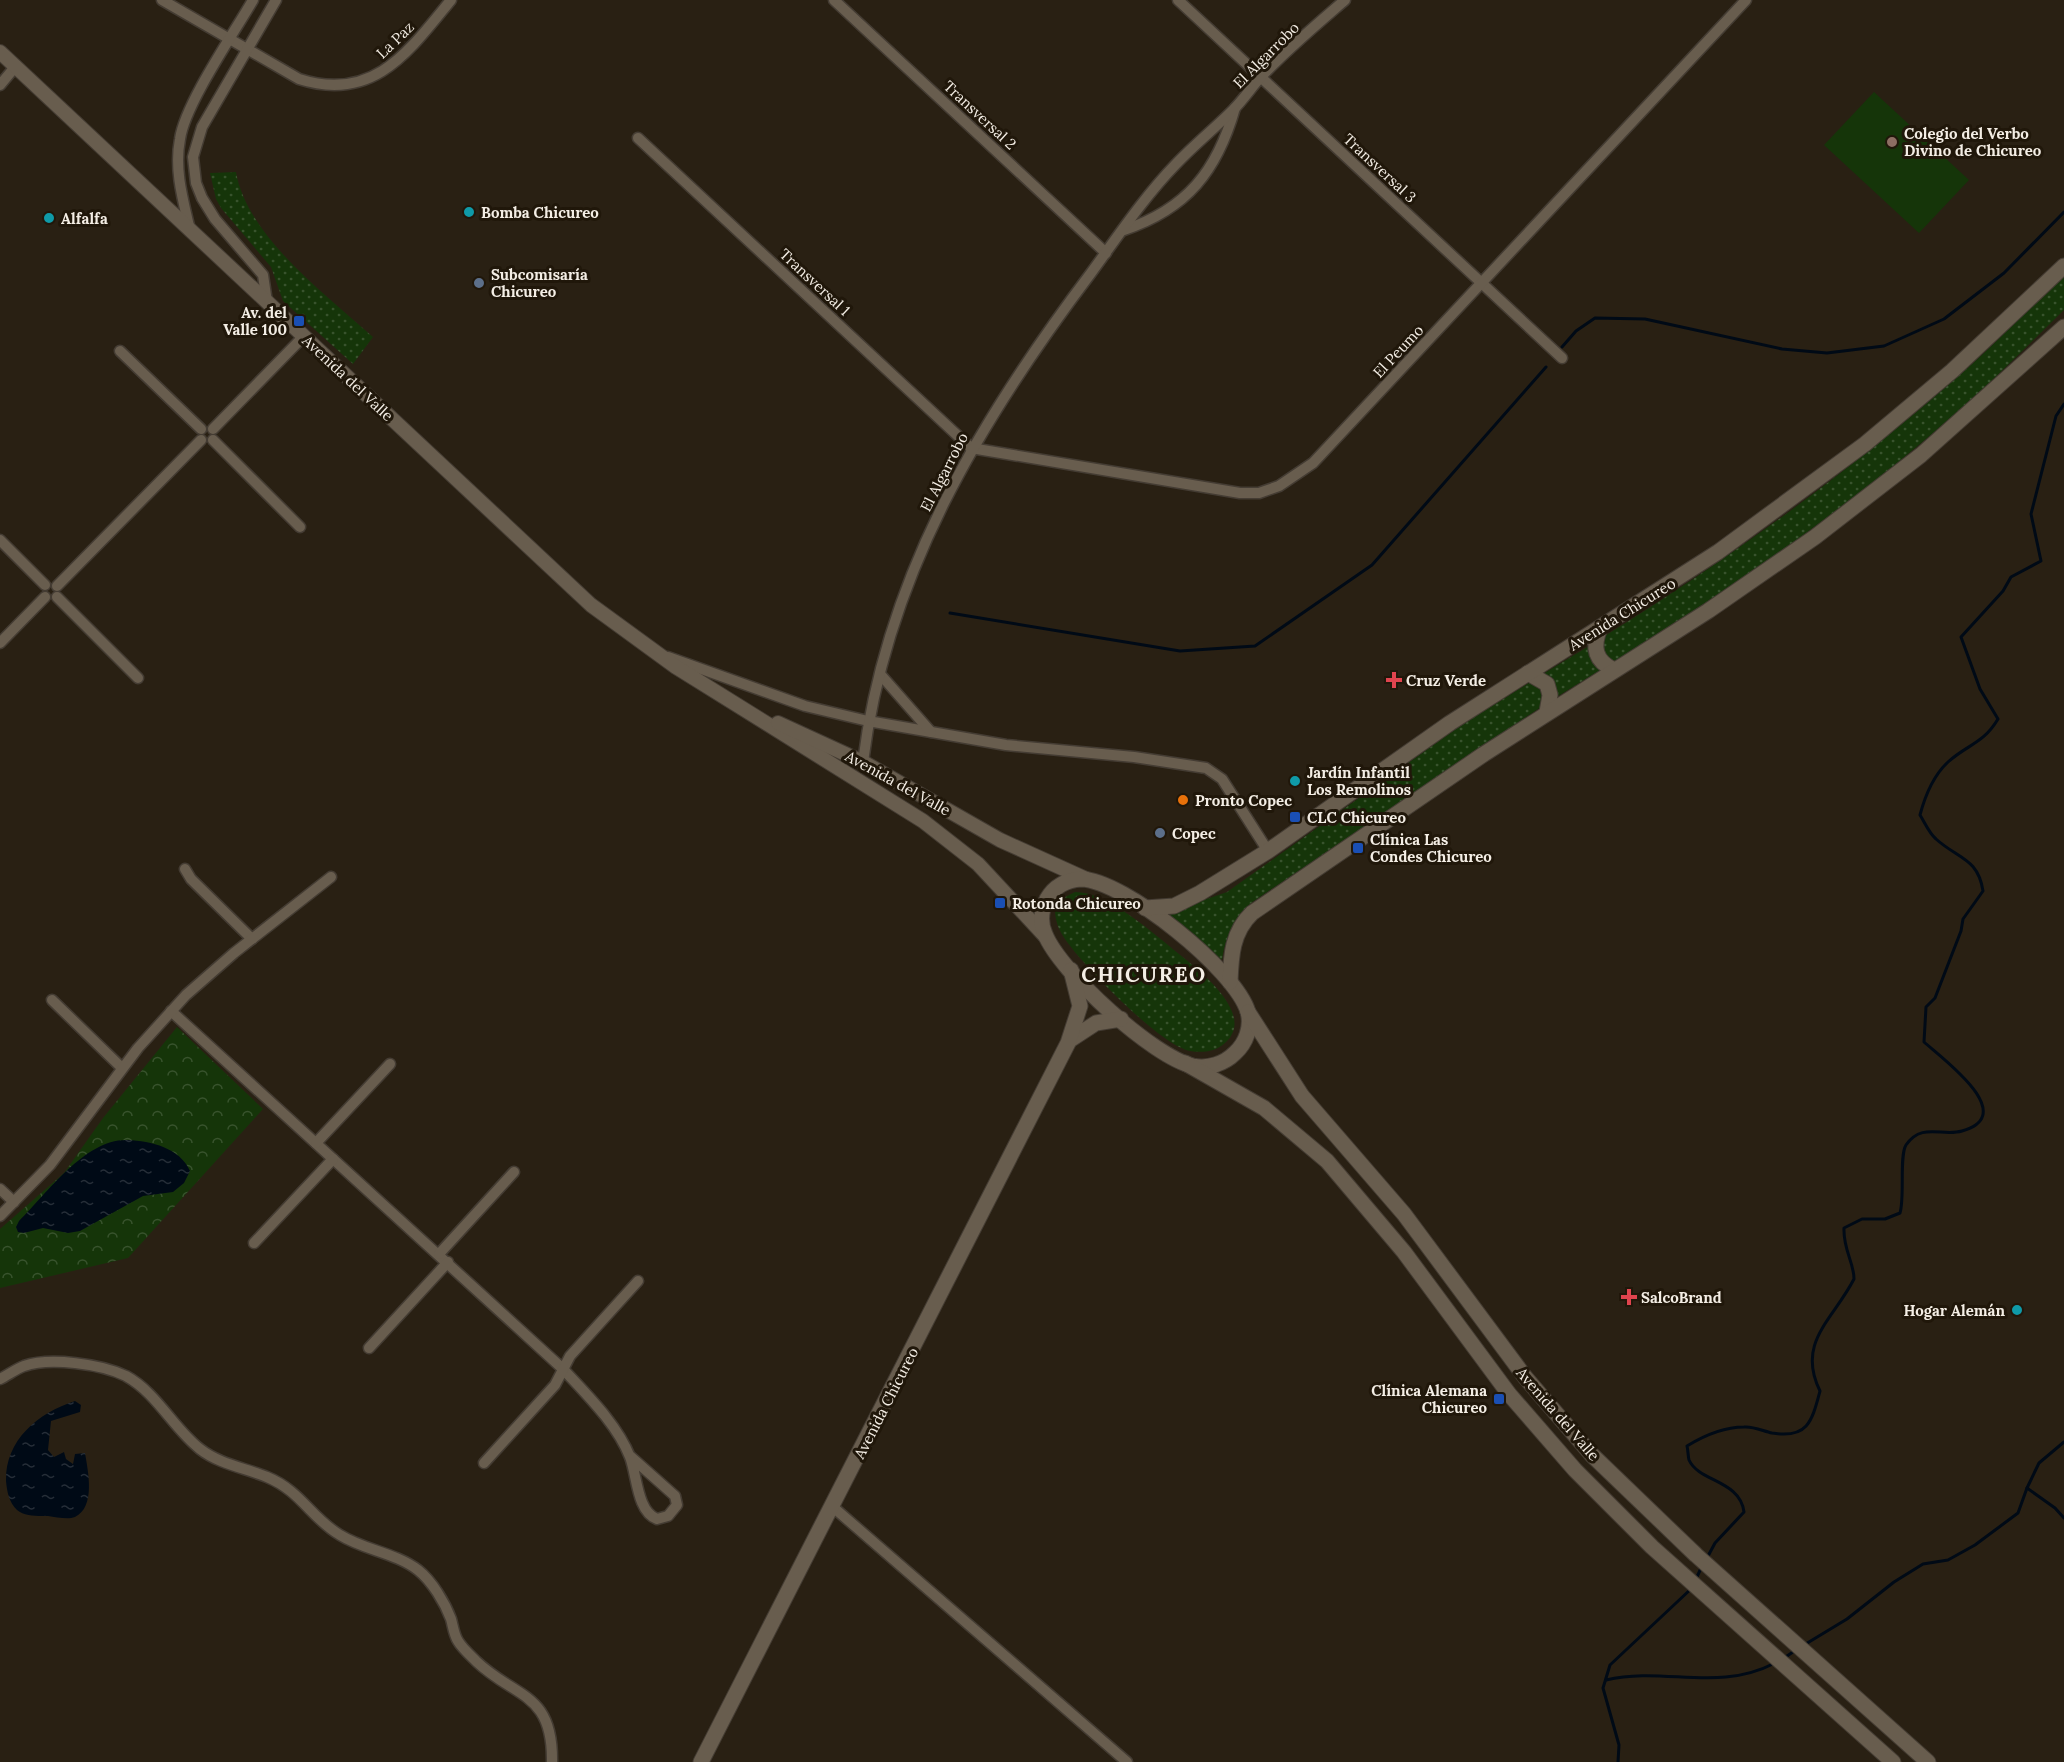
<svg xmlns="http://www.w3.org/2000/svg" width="2064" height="1762" font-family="Lora,serif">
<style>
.grass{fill:url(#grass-dots)}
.park{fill:url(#park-crowns)}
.garden{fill:#153509}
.water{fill:url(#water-ripples)}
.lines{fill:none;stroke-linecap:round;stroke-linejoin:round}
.stream{stroke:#000a16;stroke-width:3}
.minor-casing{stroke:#443c33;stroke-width:13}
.tertiary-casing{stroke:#443c33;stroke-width:16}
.secondary-casing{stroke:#443c33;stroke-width:17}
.minor{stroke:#685d4e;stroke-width:10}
.tertiary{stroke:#685d4e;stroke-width:14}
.secondary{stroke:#685d4e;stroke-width:15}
.education-dot{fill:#8d6e63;stroke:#20170a;stroke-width:2}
.culture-dot{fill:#0f9aa8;stroke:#20170a;stroke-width:2}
.service-dot{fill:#5c6f8a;stroke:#20170a;stroke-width:2}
.transit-dot{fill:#1a4fb4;stroke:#20170a;stroke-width:2}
.health-dot{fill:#e0444e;stroke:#20170a;stroke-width:2}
.food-dot{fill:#e8710a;stroke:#20170a;stroke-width:2}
.labels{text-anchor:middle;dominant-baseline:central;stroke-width:6;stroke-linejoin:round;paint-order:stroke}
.street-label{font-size:15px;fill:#f4eee5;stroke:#20170a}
.poi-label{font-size:15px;font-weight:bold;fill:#f4eee5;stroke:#20170a;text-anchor:start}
.district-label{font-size:21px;font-weight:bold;letter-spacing:1.5px;fill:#f4eee5;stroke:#20170a}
</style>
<defs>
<pattern id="grass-dots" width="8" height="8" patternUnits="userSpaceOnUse" patternTransform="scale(1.5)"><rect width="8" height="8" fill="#153509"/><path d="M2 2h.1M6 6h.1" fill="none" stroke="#38532d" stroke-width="1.8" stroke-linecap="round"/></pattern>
<pattern id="park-crowns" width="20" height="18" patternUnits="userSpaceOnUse" patternTransform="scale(1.5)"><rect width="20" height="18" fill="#153509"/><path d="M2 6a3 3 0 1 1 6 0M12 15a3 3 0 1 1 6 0" fill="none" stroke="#38532d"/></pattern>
<pattern id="water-ripples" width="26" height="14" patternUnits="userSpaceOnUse" patternTransform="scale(1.5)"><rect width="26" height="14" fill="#000a16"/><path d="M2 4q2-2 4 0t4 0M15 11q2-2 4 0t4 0" fill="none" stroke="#262e38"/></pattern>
</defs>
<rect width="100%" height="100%" fill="#292013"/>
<g class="grass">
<path d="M 236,172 C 247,236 325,294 373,337 L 353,364 L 283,301 L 271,267 L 221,208 L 216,199 L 210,173 Z"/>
<path d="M 2064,273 L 2064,310 C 2029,344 1995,379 1958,411 C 1853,505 1735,586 1615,661 L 1605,659 L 1600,650 L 1603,637 C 1729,559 1852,470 1963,372 C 1998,342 2031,306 2064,273 Z"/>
<path d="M 1589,646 L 1589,654 L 1602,669 L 1555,698 L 1543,674 Z"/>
<path d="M 1532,681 L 1541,686 L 1544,705 L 1251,903 C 1234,919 1225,937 1222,960 L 1166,913 L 1227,892 L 1463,724 Z"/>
<path d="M 1075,892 C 1108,892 1154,934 1179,954 C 1200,971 1257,1015 1225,1043 C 1215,1052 1202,1053 1190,1051 C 1161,1046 1079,962 1063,936 C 1058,928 1055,919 1055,910 L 1063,898 Z"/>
</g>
<path class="park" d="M 177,1027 L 263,1109 L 128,1258 L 0,1288 L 0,1229 L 64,1173 L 103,1118 Z"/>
<path class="garden" d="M 1874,92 L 1969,180 L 1919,233 L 1824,145 Z"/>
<g class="water">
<path d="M 128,1140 C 151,1141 180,1148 190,1171 L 184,1183 L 173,1192 L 143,1196 L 80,1231 L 68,1233 L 43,1228 L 24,1233 L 18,1232 L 16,1227 L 19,1221 C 48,1192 86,1138 128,1140 Z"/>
<path d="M 75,1401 L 81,1405 L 80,1412 L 51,1421 L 48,1450 L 54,1457 L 64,1452 L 66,1459 L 73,1464 L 75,1454 L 85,1453 C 88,1471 96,1507 75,1517 C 68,1520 56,1517 48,1516 C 39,1516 25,1517 17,1510 C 9,1502 7,1492 6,1481 C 5,1440 38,1413 75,1401 Z"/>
</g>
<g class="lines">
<g class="stream">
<path d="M 1562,347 L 1576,331 L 1595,318 L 1645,319 L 1782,349 L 1827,353 L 1884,346 L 1944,319 L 2004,273 L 2064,212"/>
<path d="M 950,613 L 1180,651 L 1255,646 L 1372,565 L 1546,367"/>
<path d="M 2027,1488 L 2039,1463 L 2064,1442"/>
<path d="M 1707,1558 L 1715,1543 L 1744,1512 C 1740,1480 1699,1482 1689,1460 C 1688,1456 1688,1450 1687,1446 C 1705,1435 1723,1427 1744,1427 C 1753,1426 1763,1431 1772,1433 C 1808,1439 1812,1421 1820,1391 C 1796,1342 1833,1320 1854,1279 C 1854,1262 1843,1250 1844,1228 L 1862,1219 L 1885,1219 L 1900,1213 C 1905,1197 1899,1156 1906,1145 C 1922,1122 1942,1137 1962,1131 C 2020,1115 1943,1059 1924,1042 L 1926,1007 L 1935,998 L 1961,931 L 1963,919 L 1983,891 C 1978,858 1958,859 1936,839 C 1929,833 1925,823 1920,815 C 1925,796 1933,776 1948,762 C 1968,744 1983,744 1998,719 L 1980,689 L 1961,637 L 2003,591 L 2011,577 L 2041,561 L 2031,514 L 2056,416 L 2064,404"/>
<path d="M 1696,1579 L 1702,1566"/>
<path d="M 1804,1645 L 1847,1619 L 1894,1582 L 1923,1564 L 1948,1560 L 1975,1545 L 2018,1513 L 2027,1488 L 2055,1508 L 2064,1518"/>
<path d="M 1784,1658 L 1796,1650"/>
<path d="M 1606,1680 C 1665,1666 1717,1693 1775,1663"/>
<path d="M 1618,1762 L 1619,1745 L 1603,1688 L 1610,1665 L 1692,1588"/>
</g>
<defs>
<g id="minor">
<path d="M 162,0 L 299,79 C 374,103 409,51 451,0"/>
<path d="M 834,0 L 1106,253"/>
<path d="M 1178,0 L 1562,358"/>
<path d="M 0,85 L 15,67"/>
<path d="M 638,138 L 971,448 L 1240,493 L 1259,493 L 1279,486 L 1313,463 L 1746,0"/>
<path d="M 190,230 C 183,200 174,170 180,139 C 185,104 234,33 253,0"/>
<path d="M 1124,230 C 1187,209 1217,171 1235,108"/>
<path d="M 267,302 L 263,275 L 215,219 L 202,198 L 196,183 L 193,157 L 202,127 L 276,0"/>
<path d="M 120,351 L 201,429"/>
<path d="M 213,429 L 304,336"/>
<path d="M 213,440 L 300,527"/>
<path d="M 0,540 L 45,585"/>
<path d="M 57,586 L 201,440"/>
<path d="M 57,597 L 138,678"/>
<path d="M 0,643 L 45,597"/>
<path d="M 668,657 L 805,706 L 868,721 L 1006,745 L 1134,757 L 1206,768 L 1222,779 L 1268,851"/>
<path d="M 880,674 L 931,732"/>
<path d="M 863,762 C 886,576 980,420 1091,273 C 1118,236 1144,197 1176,164 C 1194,145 1215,128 1233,110 C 1243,100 1251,88 1260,78 C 1286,50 1316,25 1345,0"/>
<path d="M 185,869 L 191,879 L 252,939"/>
<path d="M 52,1000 L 122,1068"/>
<path d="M 171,1011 L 563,1369 C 587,1395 617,1424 630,1457 C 637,1475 637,1512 657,1519 L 668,1516 L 677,1505 L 675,1496 L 630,1456"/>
<path d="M 316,1143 L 390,1064"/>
<path d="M 0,1189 L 14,1202"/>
<path d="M 0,1216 L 50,1165 L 138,1048 L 186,995 L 234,953 L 331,877"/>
<path d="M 254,1243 L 333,1159"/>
<path d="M 439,1254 L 514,1172"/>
<path d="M 369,1348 L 448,1262"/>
<path d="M 0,1379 C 8,1375 16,1369 24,1366 C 50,1357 101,1364 126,1376 C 157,1393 173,1428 200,1449 C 219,1464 245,1468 267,1477 C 301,1491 311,1518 340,1535 C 364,1550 396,1553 418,1570 C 432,1581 445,1603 451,1619 C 453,1626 454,1635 458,1641 C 462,1648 470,1655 476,1661 C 516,1699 553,1692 552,1762"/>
<path d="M 484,1463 L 555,1385 L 570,1356 L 638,1281"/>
<path d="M 833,1507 L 1127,1762"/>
</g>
<g id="tertiary">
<path d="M 0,52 L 591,605 L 676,667 L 923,821 L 978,864 L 1045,936"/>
<path d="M 778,723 L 863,762 L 1000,840 L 1086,879"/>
</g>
<g id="secondary">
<path d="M 1600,628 C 1592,647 1595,661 1614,670"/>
<path d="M 1528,673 L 1547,684 L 1550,695 L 1547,712"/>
<path d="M 1081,879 C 1124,880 1236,970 1248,1012 C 1252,1027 1246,1043 1235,1053 C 1224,1064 1208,1069 1193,1066 C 1153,1057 1060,972 1045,934 C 1040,923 1041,910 1047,899 C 1054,887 1066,880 1081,879 Z"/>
<path d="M 1145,908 L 1174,906 L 1200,893 L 1268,851 L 1450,723 L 1718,552 L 1865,444 L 1952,371 L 2064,266"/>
<path d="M 1230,982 C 1231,956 1232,932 1252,913 L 1484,754 L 1708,611 L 1815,537 L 1921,455 L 2064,327"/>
<path d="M 1248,1012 L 1302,1096 L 1404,1214 L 1525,1377 L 1592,1455 L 1696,1555 L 1928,1762"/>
<path d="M 1070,1040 L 1096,1023 L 1121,1019"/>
<path d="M 1185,1063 L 1264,1108 L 1327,1161 L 1404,1252 L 1509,1394 L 1575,1470 L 1652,1547 L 1893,1762"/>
<path d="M 701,1762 L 1068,1043 L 1080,1006 L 1071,970"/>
</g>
</defs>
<use href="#minor" class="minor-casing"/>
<use href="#tertiary" class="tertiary-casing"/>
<use href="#secondary" class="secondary-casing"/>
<use href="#minor" class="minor"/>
<use href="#tertiary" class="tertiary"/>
<use href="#secondary" class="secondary"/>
</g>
<circle class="education-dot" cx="1892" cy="142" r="6"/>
<g class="culture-dot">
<circle cx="469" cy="212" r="6"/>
<circle cx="49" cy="218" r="6"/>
<circle cx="1295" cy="781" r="6"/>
<circle cx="2017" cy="1310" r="6"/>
</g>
<g class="service-dot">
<circle cx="479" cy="283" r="6"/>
<circle cx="1160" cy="833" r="6"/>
</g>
<g class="transit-dot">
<rect x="293" y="315" width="12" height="12" rx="3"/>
<rect x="1289" y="811" width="12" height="12" rx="3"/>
<rect x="1352" y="842" width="12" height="12" rx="3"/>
<rect x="994" y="897" width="12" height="12" rx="3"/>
<rect x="1493" y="1393" width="12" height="12" rx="3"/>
</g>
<g class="health-dot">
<path d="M1391 671h6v6h6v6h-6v6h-6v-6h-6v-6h6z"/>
<path d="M1626 1288h6v6h6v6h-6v6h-6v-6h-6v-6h6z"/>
</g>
<circle class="food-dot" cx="1183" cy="800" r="6"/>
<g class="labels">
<g class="street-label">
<text transform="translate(395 40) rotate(-44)">La Paz</text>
<text transform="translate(1266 55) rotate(-45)">El Algarrobo</text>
<text transform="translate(980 115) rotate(43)">Transversal 2</text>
<text transform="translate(1380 168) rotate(43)">Transversal 3</text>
<text transform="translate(815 282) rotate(43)">Transversal 1</text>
<text transform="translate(1398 351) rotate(-47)">El Peumo</text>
<text transform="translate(348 378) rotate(43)">Avenida del Valle</text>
<text transform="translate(944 472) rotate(-63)">El Algarrobo</text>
<text transform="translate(1622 614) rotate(-32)">Avenida Chicureo</text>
<text transform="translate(898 783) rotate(29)">Avenida del Valle</text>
<text transform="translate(886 1403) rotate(-63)">Avenida Chicureo</text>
<text transform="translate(1558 1414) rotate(49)">Avenida del Valle</text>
</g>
<g class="poi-label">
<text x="1904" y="133">Colegio del Verbo<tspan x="1904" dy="17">Divino de Chicureo</tspan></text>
<text x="481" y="212">Bomba Chicureo</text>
<text x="61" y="218">Alfalfa</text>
<text x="491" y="274">Subcomisaría<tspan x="491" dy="17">Chicureo</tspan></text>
<text x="287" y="312" text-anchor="end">Av. del<tspan x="287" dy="17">Valle 100</tspan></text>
<text x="1406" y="680">Cruz Verde</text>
<text x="1307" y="772">Jardín Infantil<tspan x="1307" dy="17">Los Remolinos</tspan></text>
<text x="1195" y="800">Pronto Copec</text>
<text x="1307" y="817">CLC Chicureo</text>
<text x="1172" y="833">Copec</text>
<text x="1370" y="839">Clínica Las<tspan x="1370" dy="17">Condes Chicureo</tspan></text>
<text x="1012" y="903">Rotonda Chicureo</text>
<text x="1641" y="1297">SalcoBrand</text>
<text x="2005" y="1310" text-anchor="end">Hogar Alemán</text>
<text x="1487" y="1390" text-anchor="end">Clínica Alemana<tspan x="1487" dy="17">Chicureo</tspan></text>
</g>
<g class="district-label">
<text x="1144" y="974">CHICUREO</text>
</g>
</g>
</svg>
